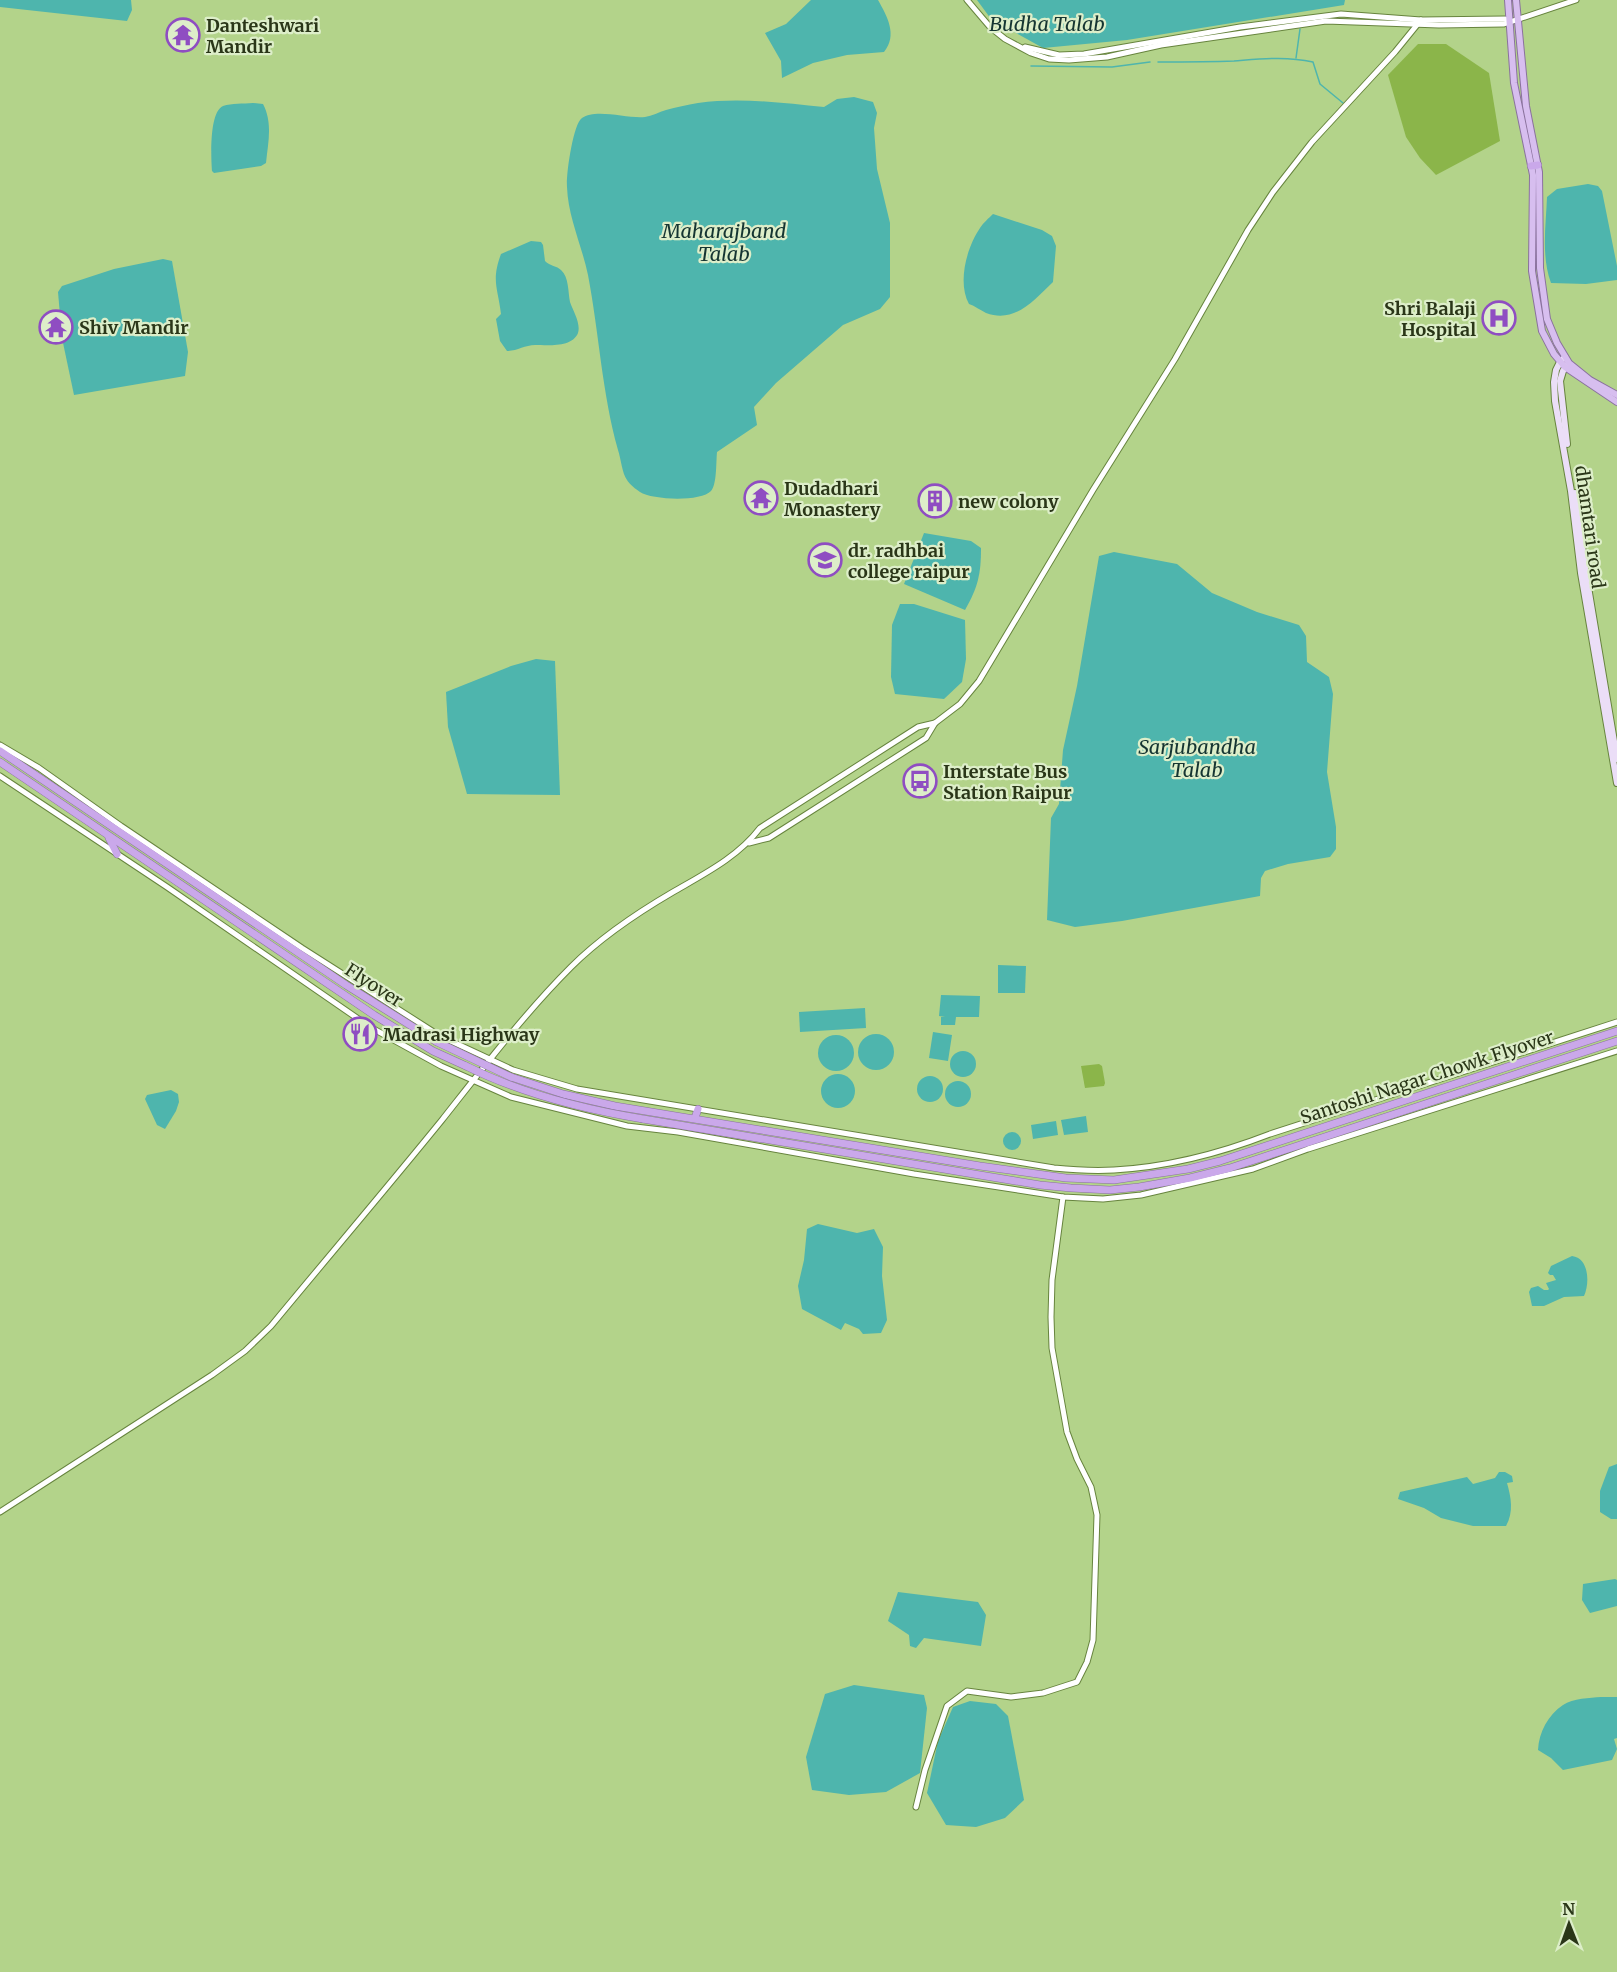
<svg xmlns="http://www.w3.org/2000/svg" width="1617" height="1972" font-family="Merriweather,serif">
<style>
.green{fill:#8bb54a}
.water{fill:#4eb5ad}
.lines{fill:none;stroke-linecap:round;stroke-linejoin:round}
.stream{stroke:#4eb5ad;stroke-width:1.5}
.tertiary-casing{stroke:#67843e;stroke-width:7}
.secondary-casing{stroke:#67843e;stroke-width:8}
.primary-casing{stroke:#8a729d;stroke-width:8}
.trunk-casing{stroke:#8a729d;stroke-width:8}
.tertiary{stroke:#fff;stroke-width:5}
.secondary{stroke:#ebdef7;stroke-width:6}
.primary{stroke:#d7beef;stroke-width:6}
.trunk{stroke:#caa8ea;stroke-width:7}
.trunk-bridge-casing{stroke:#8a729d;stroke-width:8;stroke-linecap:butt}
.trunk-bridge{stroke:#caa8ea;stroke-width:7}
.labels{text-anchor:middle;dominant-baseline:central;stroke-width:4.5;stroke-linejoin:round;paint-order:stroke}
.poi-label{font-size:18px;font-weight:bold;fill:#2a3618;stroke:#ddeec9;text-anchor:start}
.street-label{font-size:18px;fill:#2a3618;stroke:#ddeec9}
.water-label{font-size:20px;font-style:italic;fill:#153532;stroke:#ddeec9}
</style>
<rect width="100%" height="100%" fill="#b3d38a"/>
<g class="green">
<path d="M 1418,44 L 1446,44 L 1489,73 L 1500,141 L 1436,175 L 1420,158 L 1406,137 L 1388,75 Z"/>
<path d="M 1099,1064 L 1102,1066 L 1105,1083 L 1104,1086 L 1085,1088 L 1081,1066 Z"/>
</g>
<g class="water">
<path d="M 0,0 L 131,0 L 132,10 L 127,21 L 0,7 Z"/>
<path d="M 811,0 L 878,0 C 887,16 898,35 884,52 L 847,55 L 813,63 L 782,78 L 781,61 L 765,33 L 786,24 Z"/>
<path d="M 977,0 L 1345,0 L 1344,5 L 1127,40 L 1043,48 L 991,19 Z"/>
<path d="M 854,97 L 873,102 L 877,113 L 874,128 L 877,169 L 890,223 L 890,297 L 880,309 L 843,325 L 776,383 L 754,407 L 757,425 L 717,452 C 716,462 717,485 711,491 C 701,502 652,500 640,492 C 637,490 629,484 627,480 C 622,473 621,459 618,450 C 602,393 599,333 588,275 C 582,246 568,217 567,187 C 566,175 573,124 582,118 C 596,108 628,119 645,117 C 652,116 659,112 666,110 C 676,107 687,105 698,103 C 740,97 782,103 824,107 L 837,99 Z"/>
<path d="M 253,103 L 263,104 C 273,123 268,143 266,163 L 261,166 L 214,173 L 212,171 C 211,158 209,112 223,106 C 232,103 243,104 253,103 Z"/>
<path d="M 1588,184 L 1598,186 L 1602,191 L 1617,266 L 1617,280 L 1586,284 L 1551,283 C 1541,256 1546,225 1547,197 L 1557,189 Z"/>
<path d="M 993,214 L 1042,230 L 1052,236 L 1056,246 L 1053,282 C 1034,300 1015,324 986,313 C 980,310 975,306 969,304 C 957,282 967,247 980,228 C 983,223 989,218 993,214 Z"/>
<path d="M 531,241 L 541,242 L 543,245 L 545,261 C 550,266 557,266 561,270 C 569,277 568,292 570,302 C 573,311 581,323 578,333 C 572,348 547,345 535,345 C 525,345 517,351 507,351 L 500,341 L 496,319 L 501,314 C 498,288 491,281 501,254 Z"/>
<path d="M 163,259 L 172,261 L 188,352 L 185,376 L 74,395 L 62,338 L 58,292 L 62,286 L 114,269 Z"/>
<path d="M 924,533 L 971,541 L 981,548 C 981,574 978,587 965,610 L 904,584 Z"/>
<path d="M 1114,552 L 1177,564 L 1212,593 L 1257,612 L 1299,625 L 1306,636 L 1307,662 L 1329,677 L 1333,694 L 1327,772 L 1336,827 L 1336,849 L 1330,857 L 1288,864 L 1265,871 L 1261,878 L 1260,896 L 1122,921 L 1075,927 L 1047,920 L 1051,818 L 1059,804 L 1063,750 L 1077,686 L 1099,556 Z"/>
<path d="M 900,604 L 914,604 L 965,620 L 966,659 L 962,682 L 944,699 L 895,694 L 891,677 L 892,625 Z"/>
<path d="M 536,659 L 555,661 L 560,795 L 467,794 L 448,727 L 446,692 L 511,666 Z"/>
<path d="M 998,965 L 1026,966 L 1025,993 L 998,993 Z"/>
<path d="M 941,995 L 980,996 L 979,1017 L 956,1017 L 955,1025 L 941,1025 L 941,1017 L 945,1017 L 939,1016 Z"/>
<path d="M 865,1008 L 866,1028 L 800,1032 L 799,1012 Z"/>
<path d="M 933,1032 L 952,1035 L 948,1061 L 929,1058 Z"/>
<circle cx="876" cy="1052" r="18"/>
<circle cx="836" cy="1053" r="18"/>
<circle cx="963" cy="1064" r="13"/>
<circle cx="838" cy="1091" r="17"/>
<circle cx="930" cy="1089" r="13"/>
<circle cx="958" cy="1094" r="13"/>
<path d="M 171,1090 L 178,1094 L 179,1102 L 176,1111 L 165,1129 L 157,1125 L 145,1099 L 147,1095 Z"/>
<path d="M 1086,1116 L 1088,1132 L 1064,1135 L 1061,1120 Z"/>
<path d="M 1056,1121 L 1058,1135 L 1033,1139 L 1031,1125 Z"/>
<circle cx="1012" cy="1141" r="9"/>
<path d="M 818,1224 L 857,1233 L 874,1229 L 883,1247 L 882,1276 L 887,1320 L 881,1333 L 863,1334 L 859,1329 L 845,1323 L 841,1330 L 802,1309 L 798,1286 L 804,1260 L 807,1229 Z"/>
<path d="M 1572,1256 C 1589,1258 1590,1283 1584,1296 L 1564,1297 L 1544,1306 L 1532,1306 L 1529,1292 L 1531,1288 L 1538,1286 L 1544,1290 L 1548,1290 L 1549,1289 L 1546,1283 L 1556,1280 L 1553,1275 L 1550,1275 L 1548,1273 L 1551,1266 Z"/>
<path d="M 1617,1464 L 1617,1519 L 1611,1519 L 1600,1512 L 1600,1491 L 1609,1467 Z"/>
<path d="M 1499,1472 L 1505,1472 L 1512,1476 L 1513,1482 L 1507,1483 C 1511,1497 1514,1512 1506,1526 L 1473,1526 L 1441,1518 L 1424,1508 L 1398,1499 L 1400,1492 L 1467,1477 L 1473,1484 L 1495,1478 Z"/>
<path d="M 1615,1579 L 1617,1580 L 1617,1606 L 1590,1613 L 1582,1600 L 1583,1584 Z"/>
<path d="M 898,1592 L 978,1602 L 986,1615 L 981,1646 L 924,1638 L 916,1648 L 910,1646 L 909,1635 L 888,1621 Z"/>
<path d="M 854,1685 L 924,1695 L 927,1708 L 920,1773 L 886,1792 L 849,1795 L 812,1790 L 806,1757 L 825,1694 Z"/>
<path d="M 1601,1697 L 1617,1697 L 1617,1738 L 1614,1739 L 1617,1749 L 1612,1760 L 1563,1770 L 1551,1758 L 1538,1750 C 1539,1732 1548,1715 1563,1705 C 1573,1698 1590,1698 1601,1697 Z"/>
<path d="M 970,1701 L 996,1704 L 1008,1716 L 1024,1800 L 1005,1818 L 976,1827 L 946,1825 L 927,1793 L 938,1741 L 953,1707 Z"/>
</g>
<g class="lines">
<g class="stream">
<path d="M 1296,58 L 1300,29"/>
<path d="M 1158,62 C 1183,62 1208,62 1234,61 C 1261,59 1286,56 1313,62 L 1320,84 L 1343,103"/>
<path d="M 1031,66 L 1112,67 L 1150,62"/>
</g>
<defs>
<g id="tertiary">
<path d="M 967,0 L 990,27 L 1005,39 L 1031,53 L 1049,59 L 1069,60 L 1107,57 L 1161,45 L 1326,21 L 1439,25 L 1504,24 L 1576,0"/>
<path d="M 1025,47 L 1059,55 L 1084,54 L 1240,27 L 1341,14 L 1421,20 L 1505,19 L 1509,21"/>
<path d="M 0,745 L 39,768 L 121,826 L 302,948 L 440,1036 L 513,1070 L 577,1089 L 1054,1168 C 1074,1170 1094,1171 1114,1170 C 1167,1167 1221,1153 1270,1134 L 1617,1022"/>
<path d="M 0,776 L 167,887 L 370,1027 L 441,1066 L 511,1097 L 627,1126 L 678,1132 L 914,1174 L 1063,1197 L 1103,1199 L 1141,1195 L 1253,1169 L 1308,1149 L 1617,1051"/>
<path d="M 749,843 L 769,838 L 926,738 L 935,723 L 960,704 L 979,681 L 1093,490 L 1175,359 L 1248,230 L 1273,192 L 1312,142 L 1395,52 L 1421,20"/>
<path d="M 0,1512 L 212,1375 L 245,1351 L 271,1326 C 328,1257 386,1189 442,1120 C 483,1068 525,1013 571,967 C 601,937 637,913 673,892 C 704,874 738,857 760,828 L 918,727 L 935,723"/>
<path d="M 916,1807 L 925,1770 L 947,1706 L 967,1691 L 1011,1697 L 1043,1693 L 1077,1682 L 1087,1662 L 1093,1640 L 1097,1515 L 1091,1487 L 1077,1459 L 1067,1432 L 1052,1348 L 1051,1317 L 1052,1280 L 1063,1197"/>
</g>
<g id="secondary">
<path d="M 1565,357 L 1560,362 L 1556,370 L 1554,382 L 1555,401 L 1571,491 L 1581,573 L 1617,783"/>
<path d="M 1567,444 L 1560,381 L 1563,371 L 1568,364"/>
<path d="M 1575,493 L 1586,575 L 1617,759"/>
</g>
<g id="primary">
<path d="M 1508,0 L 1514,83 L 1533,175 L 1532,271 L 1542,331 L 1554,354 L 1565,367 L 1617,402"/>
<path d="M 1516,0 L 1526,106 L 1539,172 L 1540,268 L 1547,319 L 1557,343 L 1569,363 L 1590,380 L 1617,395"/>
</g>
<g id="trunk">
<path d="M 1531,166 L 1538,165"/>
<path d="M 0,751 L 346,985 L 437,1042"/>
<path d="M 0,762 L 374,1015 L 433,1051 L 466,1066"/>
<path d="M 109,838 L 117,854"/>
<path d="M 511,1077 L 563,1094 L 615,1106 L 980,1166 L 1066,1178 L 1114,1180 L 1188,1169 L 1220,1161 L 1617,1031"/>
<path d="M 695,1118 L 698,1109"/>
<path d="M 643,1119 L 1040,1185 L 1071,1188 L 1110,1190 L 1139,1187 L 1190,1178 L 1230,1168 L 1617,1041"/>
</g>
</defs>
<use href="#tertiary" class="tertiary-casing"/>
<use href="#secondary" class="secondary-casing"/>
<use href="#primary" class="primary-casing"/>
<use href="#trunk" class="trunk-casing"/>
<use href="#tertiary" class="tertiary"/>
<use href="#secondary" class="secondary"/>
<use href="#primary" class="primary"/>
<use href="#trunk" class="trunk"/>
<defs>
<g id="trunk-bridge">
<path d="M 437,1042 L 511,1077"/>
<path d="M 466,1066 C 522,1094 582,1109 643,1119"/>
</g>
</defs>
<use href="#trunk-bridge" class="trunk-bridge-casing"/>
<use href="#trunk-bridge" class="trunk-bridge"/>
</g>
<defs>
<symbol id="temple-ring" viewBox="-11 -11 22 22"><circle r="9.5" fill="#ddeec9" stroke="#8f4dc2" stroke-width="1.5"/><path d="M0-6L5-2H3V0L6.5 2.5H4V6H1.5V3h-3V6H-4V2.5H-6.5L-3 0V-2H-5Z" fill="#8f4dc2"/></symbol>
<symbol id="hospital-ring" viewBox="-11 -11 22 22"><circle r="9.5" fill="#ddeec9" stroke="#8f4dc2" stroke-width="1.5"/><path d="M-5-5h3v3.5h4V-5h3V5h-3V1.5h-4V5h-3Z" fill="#8f4dc2"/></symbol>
<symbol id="building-ring" viewBox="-11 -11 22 22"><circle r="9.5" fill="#ddeec9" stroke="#8f4dc2" stroke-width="1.5"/><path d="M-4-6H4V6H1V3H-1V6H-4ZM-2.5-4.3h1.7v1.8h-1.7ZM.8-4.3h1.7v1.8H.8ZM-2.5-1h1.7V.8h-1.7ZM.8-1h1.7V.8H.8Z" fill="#8f4dc2"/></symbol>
<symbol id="university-ring" viewBox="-11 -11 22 22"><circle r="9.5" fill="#ddeec9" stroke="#8f4dc2" stroke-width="1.5"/><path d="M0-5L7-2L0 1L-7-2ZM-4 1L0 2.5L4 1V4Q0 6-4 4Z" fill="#8f4dc2"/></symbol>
<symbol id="bus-ring" viewBox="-11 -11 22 22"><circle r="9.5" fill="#ddeec9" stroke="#8f4dc2" stroke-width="1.5"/><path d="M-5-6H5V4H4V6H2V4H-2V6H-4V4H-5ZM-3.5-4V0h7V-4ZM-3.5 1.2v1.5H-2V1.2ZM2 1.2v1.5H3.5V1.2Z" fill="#8f4dc2"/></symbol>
<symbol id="restaurant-ring" viewBox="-11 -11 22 22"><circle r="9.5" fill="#ddeec9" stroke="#8f4dc2" stroke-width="1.5"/><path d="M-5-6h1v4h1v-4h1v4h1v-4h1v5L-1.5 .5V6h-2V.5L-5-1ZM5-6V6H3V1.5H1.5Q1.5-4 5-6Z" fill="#8f4dc2"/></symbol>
</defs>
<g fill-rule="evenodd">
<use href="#temple-ring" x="164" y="16" width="38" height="38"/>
<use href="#hospital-ring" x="1480" y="299" width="38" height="38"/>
<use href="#temple-ring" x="37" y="308" width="38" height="38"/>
<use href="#temple-ring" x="742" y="479" width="38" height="38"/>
<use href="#building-ring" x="916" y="482" width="38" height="38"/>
<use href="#university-ring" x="806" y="541" width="38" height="38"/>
<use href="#bus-ring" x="901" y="762" width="38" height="38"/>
<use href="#restaurant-ring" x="341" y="1015" width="38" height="38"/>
</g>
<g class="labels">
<g class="poi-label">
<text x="206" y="25">Danteshwari<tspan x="206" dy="21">Mandir</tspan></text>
<text x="1476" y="308" text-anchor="end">Shri Balaji<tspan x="1476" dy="21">Hospital</tspan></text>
<text x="79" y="327">Shiv Mandir</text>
<text x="784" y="488">Dudadhari<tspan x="784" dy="21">Monastery</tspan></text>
<text x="958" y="501">new colony</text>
<text x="848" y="550">dr. radhbai<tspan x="848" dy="21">college raipur</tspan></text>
<text x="943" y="771">Interstate Bus<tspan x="943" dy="21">Station Raipur</tspan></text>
<text x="383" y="1034">Madrasi Highway</text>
</g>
<g class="street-label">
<text transform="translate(1590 527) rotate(82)">dhamtari road</text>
<text transform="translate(374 985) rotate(33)">Flyover</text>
<text transform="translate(1427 1077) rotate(-18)">Santoshi Nagar Chowk Flyover</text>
</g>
<g class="water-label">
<text x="1047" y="23">Budha Talab</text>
<text x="724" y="230">Maharajband<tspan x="724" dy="23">Talab</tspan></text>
<text x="1197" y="746">Sarjubandha<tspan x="1197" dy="23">Talab</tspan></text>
</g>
</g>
<g transform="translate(1569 1924) rotate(359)" stroke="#ddeec9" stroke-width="4.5" paint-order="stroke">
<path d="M0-4.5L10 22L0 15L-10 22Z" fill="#2a3618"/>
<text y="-9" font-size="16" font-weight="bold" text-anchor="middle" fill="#2a3618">N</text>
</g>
</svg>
